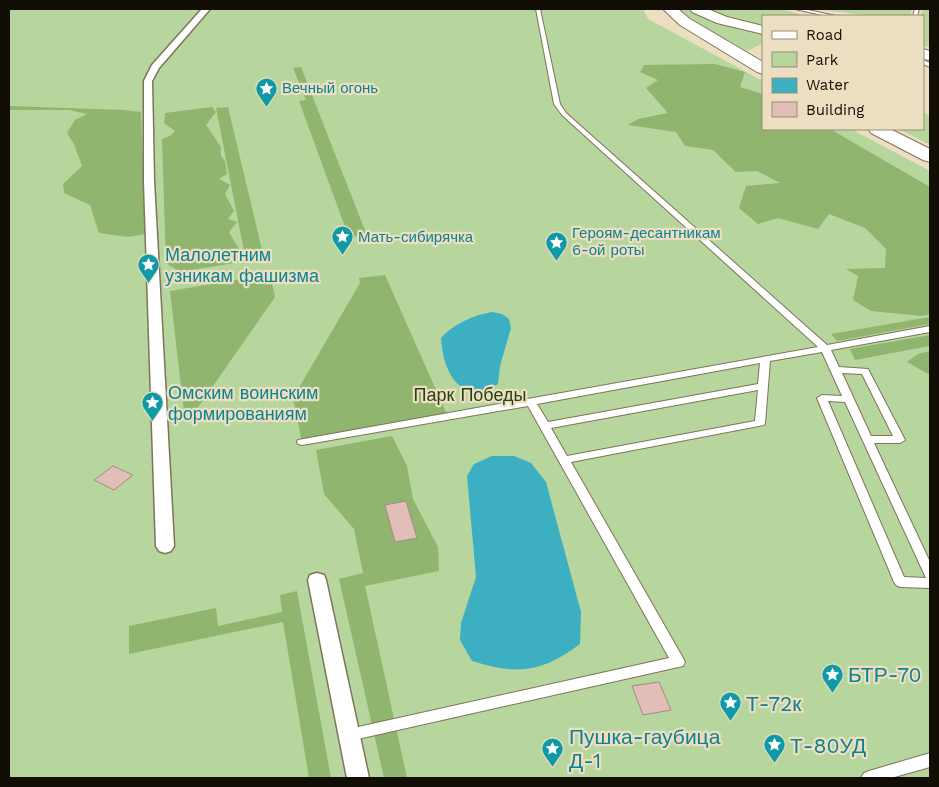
<svg xmlns="http://www.w3.org/2000/svg" width="939" height="787" font-family="'Work Sans',sans-serif">
<style>
.green{fill:#b6d69d}
.forest{fill:#8fb56f}
.water{fill:#3cafc3}
.building{fill:#e1beb8;stroke:#a88882}
.lines{fill:none;stroke-linecap:round;stroke-linejoin:round}
.service-casing{stroke:#7f7359;stroke-width:2}
.pedestrian-casing{stroke:#7f7359;stroke-width:3}
.primary-casing{stroke:#7f7359;stroke-width:2}
.service{fill:#fff;fill-rule:evenodd}
.pedestrian{fill:#fff;fill-rule:evenodd}
.primary{fill:#fff;fill-rule:evenodd}
.labels{text-anchor:middle;dominant-baseline:central;stroke-width:4.5;stroke-linejoin:round;paint-order:stroke}
.far-culture-label{font-size:15px;fill:#0d838f;stroke:#ecdec1;text-anchor:start}
.culture-label{font-size:18px;fill:#0d838f;stroke:#ecdec1;text-anchor:start}
.park-label{font-size:18px;fill:#29410f;stroke:#ecdec1}
.near-culture-label{font-size:21px;fill:#0d838f;stroke:#ecdec1;text-anchor:start}
</style>
<rect width="100%" height="100%" fill="#ecdec1"/>
<g class="green">
<path d="M 9,9 L 643,9 L 648,19 L 763,81 L 763,129 L 851,129 L 930,171 L 930,778 L 9,778 Z"/>
<path d="M 679,9 L 691,9 L 718,21 L 763,33 L 763,43 L 747,51 L 696,22 Z"/>
<path d="M 707,9 L 782,9 L 805,16 L 763,16 L 763,27 L 725,17 Z"/>
<path d="M 816,9 L 912,9 L 910,16 L 873,16 Z"/>
<path d="M 923,9 L 930,9 L 930,47 L 923,46 L 921,16 Z"/>
<path d="M 923,112 L 930,116 L 930,145 L 899,129 L 923,129 Z"/>
</g>
<g class="forest">
<path d="M 715,64 L 745,72 L 740,87 L 763,94 L 763,129 L 830,129 L 930,187 L 930,314 L 922,316 L 871,311 L 853,300 L 858,276 L 846,269 L 885,268 L 886,249 L 865,228 L 829,214 L 818,229 L 778,218 L 758,224 L 739,208 L 746,186 L 780,183 L 757,171 L 736,172 L 713,150 L 685,146 L 676,132 L 628,125 L 638,119 L 668,113 L 646,88 L 658,80 L 640,72 L 644,65 Z"/>
<path d="M 301,67 L 366,233 L 359,237 L 348,235 L 299,101 L 306,100 L 293,68 Z"/>
<path d="M 9,106 L 124,110 L 141,112 L 145,234 L 128,237 L 99,233 L 90,205 L 64,193 L 63,184 L 82,166 L 74,144 L 67,133 L 75,120 L 87,114 L 69,110 L 10,110 Z"/>
<path d="M 212,107 L 216,112 L 206,125 L 221,147 L 221,156 L 225,161 L 227,174 L 219,179 L 230,185 L 225,194 L 234,211 L 228,219 L 237,222 L 229,232 L 246,261 L 180,272 L 166,263 L 162,139 L 170,136 L 175,131 L 164,123 L 165,113 Z"/>
<path d="M 228,107 L 262,250 L 252,253 L 244,251 L 216,108 Z"/>
<path d="M 270,274 L 275,297 L 197,409 L 184,412 L 170,291 Z"/>
<path d="M 385,275 L 448,417 L 302,442 L 293,398 L 360,283 L 359,278 Z"/>
<path d="M 930,317 L 930,324 L 837,341 L 831,334 Z"/>
<path d="M 930,335 L 930,346 L 855,360 L 850,349 Z"/>
<path d="M 930,351 L 930,375 L 907,362 L 918,354 Z"/>
<path d="M 392,436 L 407,466 L 413,499 L 438,547 L 439,571 L 365,586 L 407,778 L 384,778 L 339,579 L 363,573 L 354,529 L 324,494 L 316,450 Z"/>
<path d="M 297,591 L 331,778 L 309,778 L 283,622 L 129,654 L 129,626 L 216,608 L 218,626 L 282,612 L 280,595 Z"/>
</g>
<g class="water">
<path d="M 492,312 L 502,314 L 509,319 L 511,328 L 500,366 L 498,384 C 460,406 443,372 441,338 C 453,324 474,315 492,312 Z"/>
<path d="M 492,456 L 514,456 L 531,463 L 546,482 L 581,612 L 580,644 C 541,673 517,675 472,661 L 460,640 L 461,623 L 476,577 L 467,476 L 474,464 Z"/>
</g>
<g class="building">
<path d="M 113,466 L 133,475 L 114,490 L 94,480 Z"/>
<path d="M 406,501 L 417,538 L 395,542 L 385,505 Z"/>
<path d="M 659,682 L 671,710 L 643,715 L 632,686 Z"/>
</g>
<g class="lines">
<defs>
<g id="service">
<path d="M 536,9 L 540,9 L 560,104 L 566,113 L 827,345 L 930,326 L 930,332 L 831,350 L 839,367 L 868,369 L 905,440 L 900,443 L 874,443 L 930,562 L 930,588 L 900,587 L 896,585 L 894,582 L 817,398 L 822,395 L 842,396 L 822,352 L 770,361 L 765,423 L 764,425 L 571,462 L 683,658 L 685,662 L 683,666 L 349,741 L 344,740 L 342,735 L 344,730 L 349,729 L 669,658 L 528,406 L 302,445 L 298,444 L 297,442 L 298,440 L 818,347 L 562,115 L 554,104 ZM 760,363 L 758,384 L 548,422 L 537,404 ZM 842,373 L 862,374 L 893,436 L 871,436 ZM 758,390 L 755,421 L 567,456 L 551,428 ZM 828,401 L 845,402 L 926,578 L 904,577 Z"/>
<path d="M 795,9 L 803,9 L 836,16 L 827,16 Z"/>
<path d="M 915,9 L 919,9 L 917,16 L 913,16 Z"/>
<path d="M 923,60 L 930,63 L 930,67 L 923,64 Z"/>
<path d="M 930,753 L 930,767 L 891,778 L 861,778 L 864,773 L 869,771 Z"/>
</g>
<g id="pedestrian">
<path d="M 202,9 L 210,9 L 159,68 L 152,81 L 154,181 L 174,546 L 171,551 L 165,553 L 159,551 L 156,546 L 144,181 L 144,81 L 152,65 Z"/>
<path d="M 317,573 L 324,575 L 326,580 L 369,778 L 347,778 L 308,580 L 310,575 Z"/>
</g>
<g id="primary">
<path d="M 663,9 L 678,9 L 690,19 L 763,62 L 763,74 L 757,72 L 680,25 Z"/>
<path d="M 690,9 L 708,9 L 727,17 L 763,26 L 763,34 L 717,23 L 692,12 Z"/>
<path d="M 923,49 L 930,51 L 930,60 L 923,59 Z"/>
<path d="M 868,129 L 890,129 L 930,149 L 930,162 L 923,160 L 871,133 Z"/>
</g>
</defs>
<use href="#service" class="service-casing"/>
<use href="#pedestrian" class="pedestrian-casing"/>
<use href="#primary" class="primary-casing"/>
<use href="#service" class="service"/>
<use href="#pedestrian" class="pedestrian"/>
<use href="#primary" class="primary"/>
</g>
<defs>
<symbol id="sight-pin" viewBox="-11 -11 22 30"><path d="M0 17L-7.5 6A9.5 9.5 0 1 1 7.5 6Z" fill="#0f9aa8" stroke="#ecdec1"/><path d="M0-6L1.8-2.2L6-1.7L2.9 1.2L3.7 5.4L0 3.3L-3.7 5.4L-2.9 1.2L-6-1.7L-1.8-2.2Z" fill="#fff"/></symbol>
</defs>
<g fill-rule="evenodd">
<use href="#sight-pin" x="254" y="76" width="25" height="34"/>
<use href="#sight-pin" x="330" y="224" width="25" height="34"/>
<use href="#sight-pin" x="544" y="230" width="25" height="34"/>
<use href="#sight-pin" x="136" y="252" width="25" height="34"/>
<use href="#sight-pin" x="140" y="390" width="25" height="34"/>
<use href="#sight-pin" x="820" y="662" width="25" height="34"/>
<use href="#sight-pin" x="718" y="690" width="25" height="34"/>
<use href="#sight-pin" x="762" y="732" width="25" height="34"/>
<use href="#sight-pin" x="540" y="736" width="25" height="34"/>
</g>
<g class="labels">
<g class="far-culture-label">
<text x="282" y="88">Вечный огонь</text>
<text x="572" y="233">Героям-десантникам<tspan x="572" dy="17">6-ой роты</tspan></text>
<text x="358" y="237">Мать-сибирячка</text>
</g>
<g class="culture-label">
<text x="165" y="254">Малолетним<tspan x="165" dy="21">узникам фашизма</tspan></text>
<text x="168" y="392">Омским воинским<tspan x="168" dy="21">формированиям</tspan></text>
</g>
<g class="park-label">
<text x="470" y="394">Парк Победы</text>
</g>
<g class="near-culture-label">
<text x="848" y="674">БТР-70</text>
<text x="746" y="703">Т-72к</text>
<text x="569" y="736">Пушка-гаубица<tspan x="569" dy="24">Д-1</tspan></text>
<text x="790" y="745">Т-80УД</text>
</g>
</g>
<rect width="939" height="787" fill="none" stroke="#130e05" stroke-width="20"/>
<rect x="762" y="15" width="162" height="115" fill="#ecdec1" stroke="#958b76"/>
<rect x="772" y="31" width="25" height="8" fill="#ffffff" stroke="#958b76"/>
<text x="806" y="40" font-size="15" fill="#130e05">Road</text>
<rect x="772" y="52" width="25" height="15" fill="#b6d69d" stroke="#958b76"/>
<text x="806" y="65" font-size="15" fill="#130e05">Park</text>
<rect x="772" y="78" width="25" height="15" fill="#3cafc3" stroke="#958b76"/>
<text x="806" y="90" font-size="15" fill="#130e05">Water</text>
<rect x="772" y="102" width="25" height="15" fill="#e1beb8" stroke="#958b76"/>
<text x="806" y="115" font-size="15" fill="#130e05">Building</text>
</svg>
